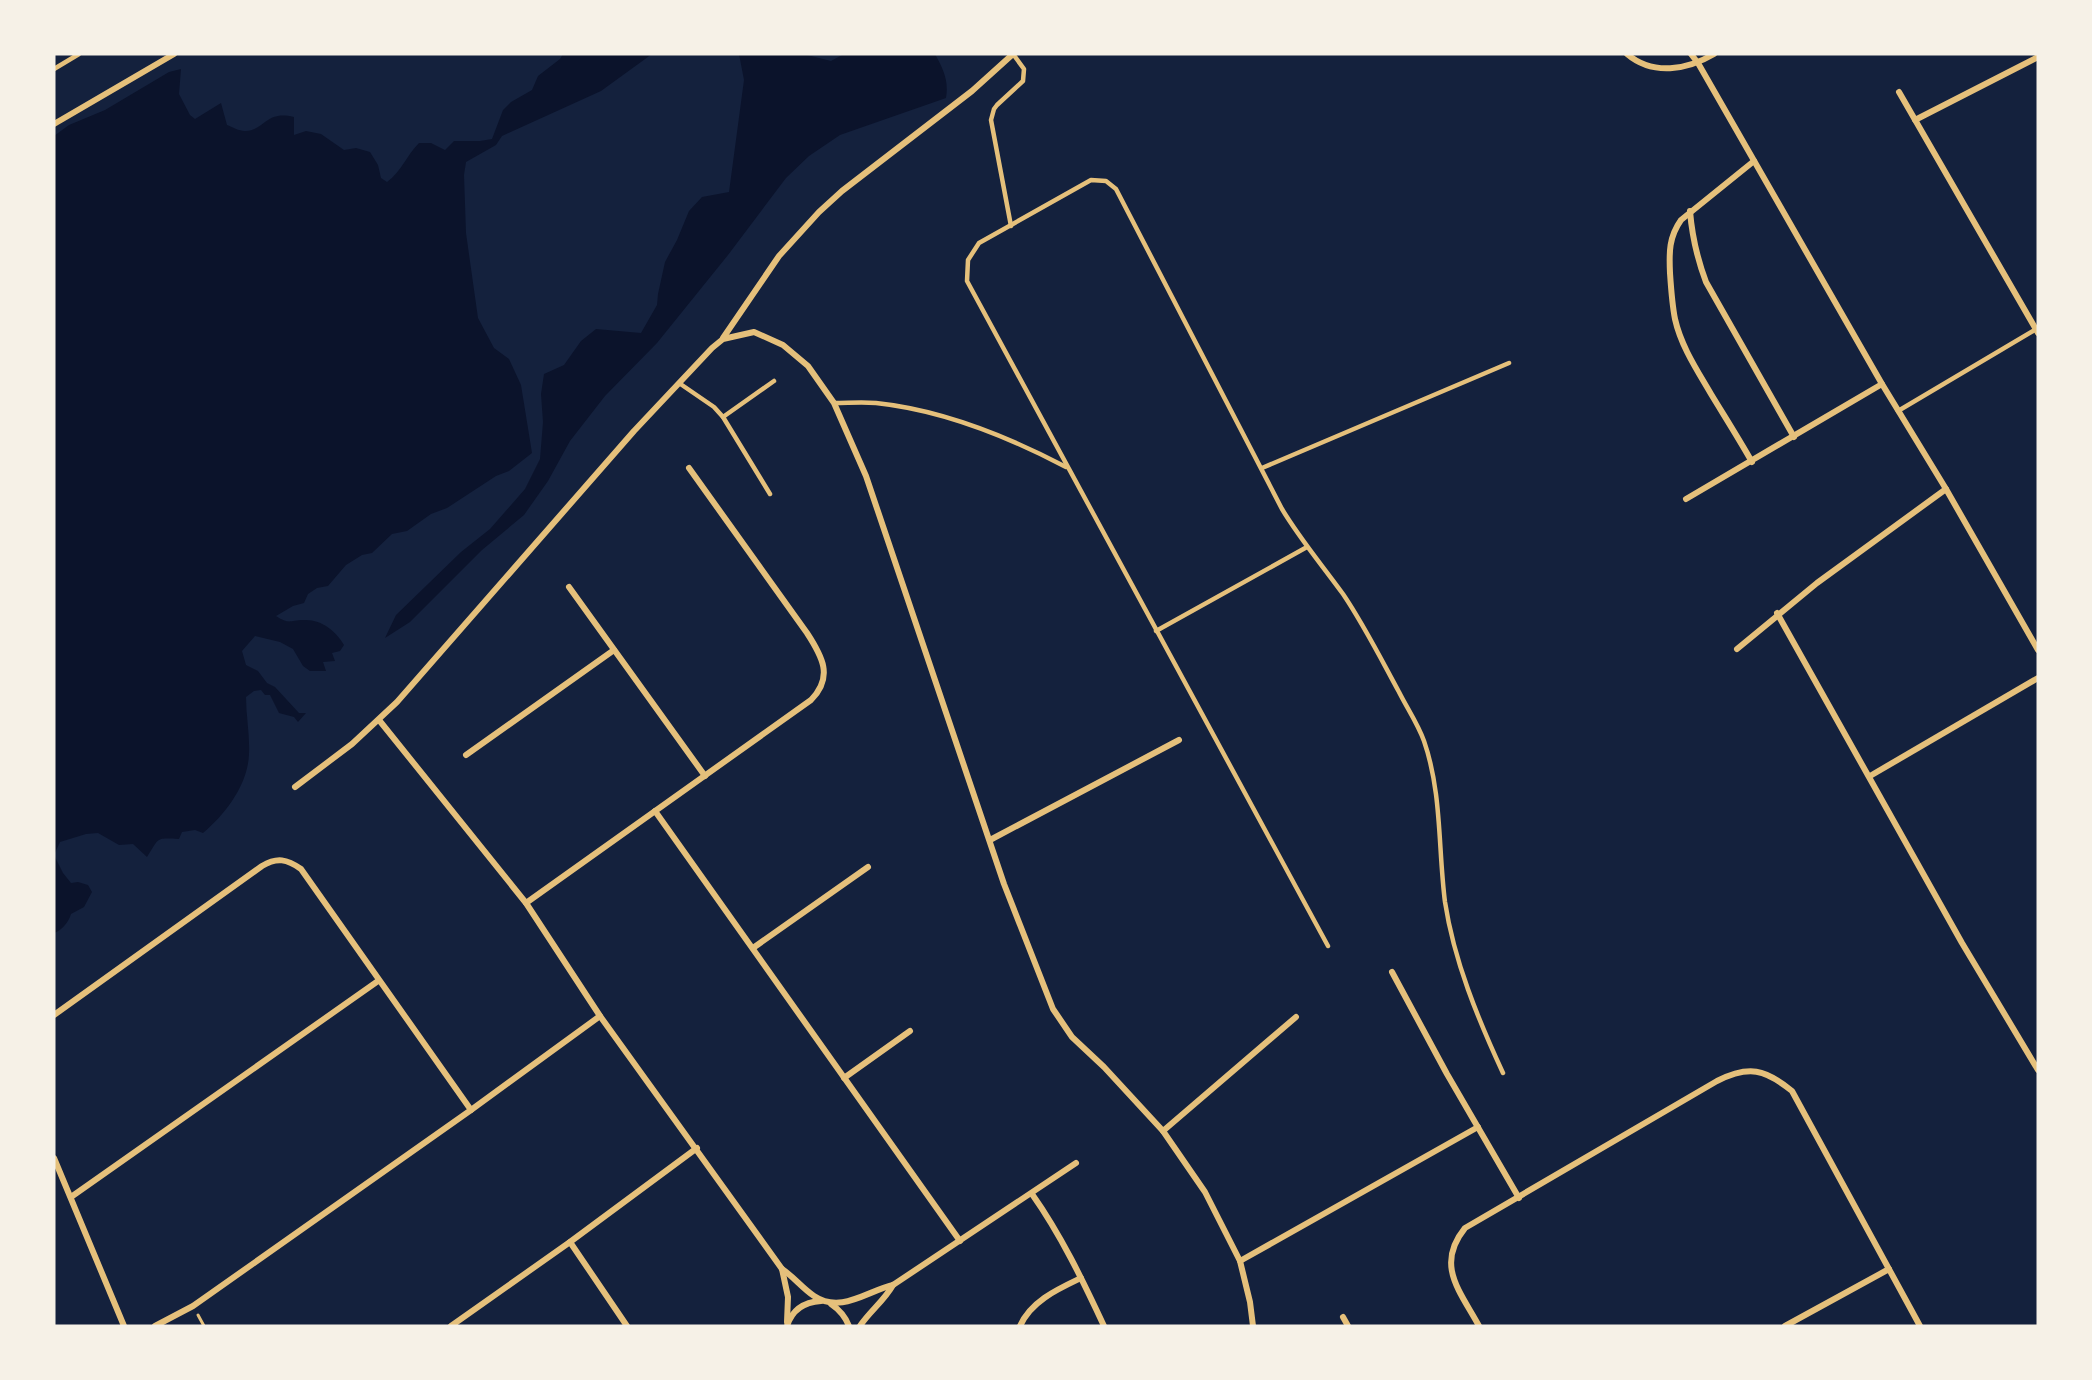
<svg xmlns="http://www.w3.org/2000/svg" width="2092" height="1380" font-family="Lato,sans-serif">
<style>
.water{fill:#0b132b}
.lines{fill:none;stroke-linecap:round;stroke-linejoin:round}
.path{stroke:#e5c07b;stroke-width:3}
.service{stroke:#e5c07b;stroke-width:4.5}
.minor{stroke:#e5c07b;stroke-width:6}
</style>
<rect width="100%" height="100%" fill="#14213d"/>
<g class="water">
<path d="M 563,54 L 652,54 L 601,91 L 502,136 L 496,145 L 466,162 L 464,175 L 466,233 L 478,318 L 494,348 L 509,359 L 521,385 L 532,453 L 509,471 L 496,476 L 447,508 L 431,514 L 407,531 L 392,534 L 372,553 L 362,555 L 346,565 L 328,586 L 317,588 L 308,594 L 304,603 L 293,606 L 276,616 C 290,625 289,620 304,620 C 321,619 336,631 344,645 L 340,651 L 332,653 L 335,661 L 323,662 L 326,671 L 310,671 L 303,666 L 293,649 L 280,642 L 255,636 L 242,651 L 246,665 L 258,671 L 267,683 L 275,687 L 299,713 L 306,713 L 298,722 L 294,717 L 279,713 L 270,695 L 265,695 L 261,690 L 254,691 L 246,697 C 246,716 250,735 249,754 C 248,784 226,814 203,833 L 195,830 L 182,832 L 179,839 C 155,838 160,837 147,857 L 133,844 L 119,845 L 98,833 L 86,834 L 60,842 L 54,855 L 63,873 L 71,883 L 78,882 L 88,885 L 92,892 L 84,907 L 71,914 C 69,922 61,931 54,933 L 54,136 L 69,125 L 105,110 L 169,72 L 181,69 L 179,94 L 190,115 L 195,119 L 221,103 L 227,125 C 232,127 239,131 245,131 C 266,130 265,110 294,117 L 294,135 L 306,131 L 321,134 L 344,150 L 356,148 L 370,152 L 378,165 L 381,178 L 387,182 C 402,171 406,156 419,143 L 431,143 L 445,150 L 454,141 L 480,141 L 492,139 L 503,110 L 511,102 L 532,90 L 538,76 L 560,59 Z"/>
<path d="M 739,54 L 803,54 L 831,61 L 844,54 L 935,54 C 943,69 949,80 946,98 L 840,135 L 809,156 L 786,178 L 728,255 L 657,343 L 605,396 L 570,441 L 548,481 L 524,515 L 482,550 L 410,622 L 385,638 L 396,615 L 461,552 L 490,529 L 525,489 L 540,459 L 543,422 L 541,394 L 544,374 L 564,365 L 581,341 L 596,329 L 641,333 L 657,305 L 658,294 L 665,262 L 677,240 L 689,211 L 702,197 L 729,192 L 744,80 Z"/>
</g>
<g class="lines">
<path class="path" d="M 198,1315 L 204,1326"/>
<g class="service">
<path d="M 54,69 L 79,54"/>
<path d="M 1011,226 L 991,120 L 994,109 L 997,105 L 1023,81 L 1024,69 L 1013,54"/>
<path d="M 679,383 L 714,407 L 723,417 L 770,494"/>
<path d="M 834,403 C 848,403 862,402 876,403 C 943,410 1007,436 1066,467"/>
<path d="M 1898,411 L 2038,328"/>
<path d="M 723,417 L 774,381"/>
<path d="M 1262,468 L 1509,363"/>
<path d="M 1156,631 L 1307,547"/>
<path d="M 1328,946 L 967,281 L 968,260 L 979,243 L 1091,180 L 1106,181 L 1116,189 L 1282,509 C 1300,539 1322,565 1343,594 C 1364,625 1381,659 1399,692 C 1407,708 1418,724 1424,741 C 1442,793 1438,847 1445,902 C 1454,961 1478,1019 1503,1073"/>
</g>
<g class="minor">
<path d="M 1627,54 C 1653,76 1687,70 1714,54"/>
<path d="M 1691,54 L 1698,63 L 1882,384 L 1946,489 L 2038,650"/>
<path d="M 1899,92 L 2038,333"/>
<path d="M 1915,120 L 2038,57"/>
<path d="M 54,124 L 174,54"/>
<path d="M 1690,211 C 1692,236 1697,258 1706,282 L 1794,437"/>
<path d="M 723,338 L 779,256 L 819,212 L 842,191 L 972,91 L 1013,54"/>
<path d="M 1752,462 C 1739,439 1725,417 1711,394 C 1697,370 1681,346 1675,319 C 1672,304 1671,288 1670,273 C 1669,252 1669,237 1681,220 L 1754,161"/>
<path d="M 1686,499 L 1882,384"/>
<path d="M 569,587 L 705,776"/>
<path d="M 1777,613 L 1962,943 L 2038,1070"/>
<path d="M 1737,649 L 1817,583 L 1946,489"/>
<path d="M 379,720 L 526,903 L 600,1016 L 782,1269 C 794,1277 802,1288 814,1296 C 841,1314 867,1291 893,1285 L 1076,1163"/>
<path d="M 466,755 L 614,650"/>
<path d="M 1870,776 L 2038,678"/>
<path d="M 295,787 L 352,744 L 397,702 L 634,431 L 712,348 L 723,339 L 754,332 L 783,345 L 808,366 L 834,403 L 866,476 L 1004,884 L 1053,1009 L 1072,1037 L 1104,1067 L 1163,1131 L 1205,1192 L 1240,1261 L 1250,1302 L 1253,1326"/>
<path d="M 655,811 L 960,1241"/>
<path d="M 990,840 L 1179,740"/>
<path d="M 526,903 L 811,700 C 834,677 822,656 807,633 L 689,468"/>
<path d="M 753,948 L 868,867"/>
<path d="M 1392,972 L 1447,1074 L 1519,1198"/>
<path d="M 54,1015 L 262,866 C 277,857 287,859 301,869 L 471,1110"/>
<path d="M 844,1078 L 910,1031"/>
<path d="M 1163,1131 L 1296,1017"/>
<path d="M 54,1158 L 124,1326"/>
<path d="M 1032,1194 C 1061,1235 1083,1281 1104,1326"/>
<path d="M 71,1197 L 378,981"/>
<path d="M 570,1242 L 627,1326"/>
<path d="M 1240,1261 L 1478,1127"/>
<path d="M 782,1269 L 788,1297 L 787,1322"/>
<path d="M 831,1304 C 840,1310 845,1316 849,1326"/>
<path d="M 1343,1317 L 1348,1326"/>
<path d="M 155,1326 L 193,1306 L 471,1110 L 600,1016"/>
<path d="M 451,1326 L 570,1242 L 697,1148"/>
<path d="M 787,1326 C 792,1310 804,1302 821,1301"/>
<path d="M 860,1326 C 870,1311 884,1301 893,1285"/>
<path d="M 1020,1326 C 1031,1301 1058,1289 1081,1278"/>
<path d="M 1479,1326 C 1460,1291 1435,1265 1465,1228 L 1717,1081 C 1749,1065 1765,1069 1792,1091 L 1920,1326"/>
<path d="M 1785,1326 L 1889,1269"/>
</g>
</g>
<rect width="2092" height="1380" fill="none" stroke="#f6f1e7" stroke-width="111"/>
</svg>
